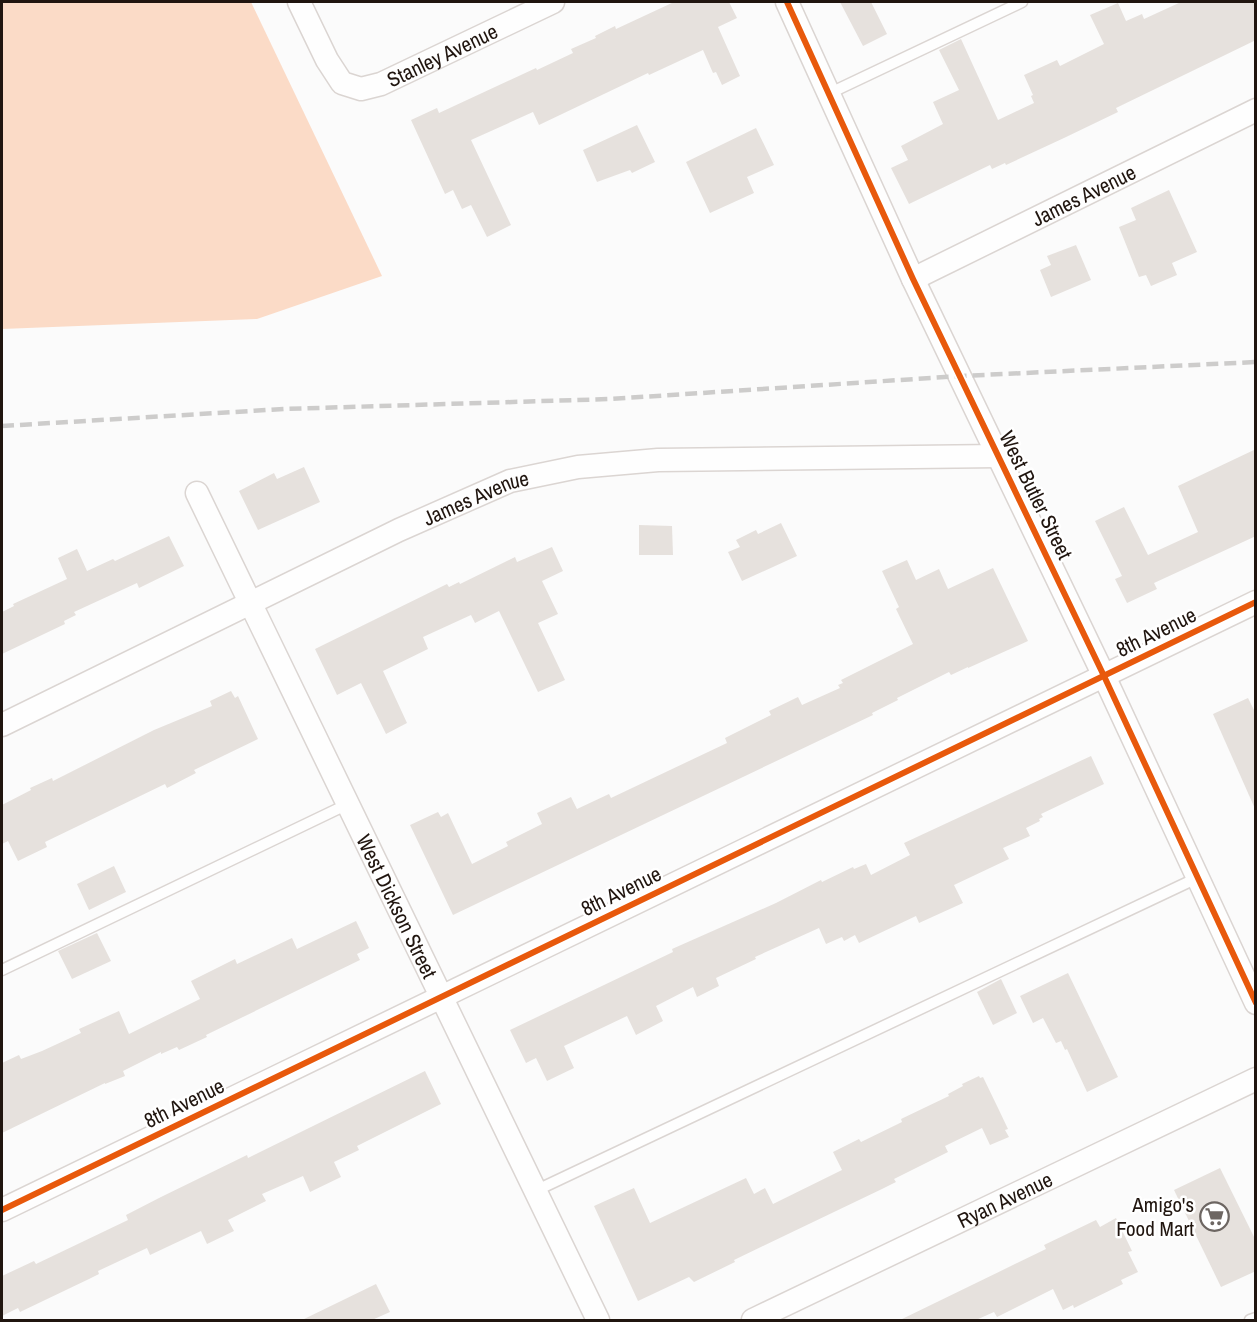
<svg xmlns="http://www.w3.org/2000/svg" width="1257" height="1322" font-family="'Archivo Narrow',sans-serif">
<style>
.green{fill:#fbdbc7}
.building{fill:#e6e1dd}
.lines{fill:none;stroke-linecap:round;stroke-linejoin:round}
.service-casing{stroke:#dbd5d2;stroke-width:13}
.minor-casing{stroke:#dbd5d2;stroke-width:25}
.service{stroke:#fefefe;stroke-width:10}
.minor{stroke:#fefefe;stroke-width:22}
.rail{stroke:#cdcccb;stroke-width:4.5;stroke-dasharray:12 6;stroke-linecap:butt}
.cycleway-casing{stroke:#fff;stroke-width:10}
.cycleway{stroke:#e8590c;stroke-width:6}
.labels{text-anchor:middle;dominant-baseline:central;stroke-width:5;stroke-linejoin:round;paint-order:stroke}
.street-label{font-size:21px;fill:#20150f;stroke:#fff}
.poi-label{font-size:21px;fill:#20150f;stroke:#fff;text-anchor:end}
</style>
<rect width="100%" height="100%" fill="#fbfbfb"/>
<path class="green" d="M 2,2 L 251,2 L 382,276 L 257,319 L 2,329 Z"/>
<g class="building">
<path d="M 674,2 L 729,2 L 737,18 L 718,27 L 740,76 L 722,85 L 716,72 L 713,73 L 703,50 L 649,75 L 648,73 L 539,125 L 533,112 L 471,140 L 511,225 L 487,237 L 471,205 L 462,209 L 453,190 L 445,194 L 411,120 L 437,108 L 439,113 L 536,68 L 537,70 L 573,53 L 571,49 L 596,38 L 595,36 L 615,26 L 616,29 Z"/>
<path d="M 840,2 L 871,2 L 887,34 L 863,46 Z"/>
<path d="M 1181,2 L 1256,2 L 1256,40 L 1116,108 L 1118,112 L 1064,138 L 1006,165 L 1005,163 L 992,169 L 990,165 L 909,204 L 891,168 L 908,160 L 901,146 L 943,124 L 933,102 L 959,90 L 939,50 L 961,39 L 998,120 L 1034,103 L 1031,96 L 1033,95 L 1024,75 L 1057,60 L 1060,66 L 1104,44 L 1090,15 L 1118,3 L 1126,21 L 1142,14 L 1144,19 Z"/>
<path d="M 637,125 L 655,162 L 632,173 L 630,170 L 597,182 L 583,150 Z"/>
<path d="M 756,128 L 774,165 L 747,177 L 754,193 L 710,213 L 686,162 Z"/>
<path d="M 1169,190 L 1197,252 L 1172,263 L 1177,275 L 1151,286 L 1146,275 L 1139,277 L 1119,227 L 1136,220 L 1131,208 Z"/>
<path d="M 1076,245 L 1091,280 L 1051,297 L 1040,270 L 1051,265 L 1047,256 Z"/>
<path d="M 1256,449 L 1256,536 L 1154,583 L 1157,589 L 1127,603 L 1115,579 L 1122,576 L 1095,521 L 1124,507 L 1148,555 L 1198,532 L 1178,486 Z"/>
<path d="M 304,467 L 320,502 L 258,530 L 239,491 L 274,473 L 277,479 Z"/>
<path d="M 781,523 L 797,556 L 742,581 L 728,552 L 740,547 L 736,540 L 756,530 L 758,534 Z"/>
<path d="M 639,525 L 672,526 L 673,555 L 639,555 Z"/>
<path d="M 169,536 L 184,566 L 139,588 L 137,583 L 74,612 L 76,615 L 64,621 L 65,624 L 2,654 L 2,612 L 14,606 L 13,604 L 67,579 L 58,558 L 77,549 L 87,571 L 113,559 L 115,561 Z"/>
<path d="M 552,547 L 563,571 L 542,581 L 558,614 L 538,623 L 565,680 L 538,692 L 499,611 L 475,623 L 471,615 L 423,637 L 428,649 L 383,671 L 407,723 L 386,734 L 361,683 L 337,695 L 315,649 L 447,584 L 449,587 L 459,582 L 460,584 L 515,557 L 517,562 Z"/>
<path d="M 907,560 L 916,580 L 939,569 L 948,589 L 993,568 L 1028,641 L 968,668 L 968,667 L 951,675 L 949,672 L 897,698 L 898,700 L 872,713 L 873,715 L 453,915 L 410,825 L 438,812 L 441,817 L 448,813 L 472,864 L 508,846 L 506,842 L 542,824 L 537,813 L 571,797 L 577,809 L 609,794 L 611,798 L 727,743 L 725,738 L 771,715 L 769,711 L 798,697 L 802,705 L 840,688 L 838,685 L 843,683 L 841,680 L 913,644 L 896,609 L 899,607 L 882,571 Z"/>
<path d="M 231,691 L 235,698 L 238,696 L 258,739 L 194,770 L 196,773 L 167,788 L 165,784 L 45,842 L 47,847 L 18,861 L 8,841 L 2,844 L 2,805 L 31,790 L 30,788 L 52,778 L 53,781 L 154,730 L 212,706 L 210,701 Z"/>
<path d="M 1248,698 L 1256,714 L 1256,811 L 1213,714 Z"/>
<path d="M 1091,756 L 1104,784 L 1041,814 L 1043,817 L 1039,819 L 1040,821 L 1026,828 L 1030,836 L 1003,848 L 1009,859 L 954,885 L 963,903 L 919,923 L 916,916 L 859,943 L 855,935 L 844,941 L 842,937 L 826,944 L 819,928 L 755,957 L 756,959 L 716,978 L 719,986 L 697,997 L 693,987 L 656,1006 L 663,1021 L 636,1035 L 627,1016 L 564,1046 L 574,1068 L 547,1081 L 536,1058 L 526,1063 L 510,1030 L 673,952 L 672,949 L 776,903 L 821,880 L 822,882 L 853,867 L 854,869 L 866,864 L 871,875 L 910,855 L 904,843 Z"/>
<path d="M 114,866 L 126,892 L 89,910 L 77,884 Z"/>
<path d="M 356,921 L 369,948 L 357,954 L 360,960 L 206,1035 L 207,1037 L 179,1050 L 177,1047 L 161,1054 L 161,1052 L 123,1071 L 125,1076 L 105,1084 L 105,1083 L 2,1133 L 2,1063 L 19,1055 L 21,1059 L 42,1051 L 81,1033 L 79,1029 L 119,1011 L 129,1034 L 200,999 L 191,981 L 235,959 L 237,964 L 292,938 L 297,949 Z"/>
<path d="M 97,933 L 111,961 L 72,979 L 58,951 Z"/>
<path d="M 1068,973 L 1118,1077 L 1087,1092 L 1067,1049 L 1065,1050 L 1061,1041 L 1056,1043 L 1043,1018 L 1033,1023 L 1020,996 Z"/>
<path d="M 1001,979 L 1017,1013 L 993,1025 L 977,992 Z"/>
<path d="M 425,1071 L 441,1104 L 357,1146 L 359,1150 L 334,1162 L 341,1177 L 310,1192 L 303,1176 L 262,1194 L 266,1201 L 228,1220 L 234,1231 L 207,1244 L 201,1231 L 150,1255 L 147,1248 L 98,1271 L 99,1274 L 89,1279 L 20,1312 L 18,1308 L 2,1316 L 2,1276 L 34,1261 L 36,1264 L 128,1220 L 126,1215 L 161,1197 L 247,1155 L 248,1158 Z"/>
<path d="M 979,1076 L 980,1078 L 983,1077 L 998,1108 L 1008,1129 L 1005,1130 L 1009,1137 L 990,1145 L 982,1128 L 945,1146 L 948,1152 L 894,1179 L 896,1182 L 882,1189 L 734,1260 L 735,1262 L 694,1282 L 689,1277 L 638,1301 L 594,1206 L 634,1188 L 650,1223 L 746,1178 L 754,1194 L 765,1188 L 773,1204 L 842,1170 L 833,1152 L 859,1139 L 861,1142 L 902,1122 L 901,1119 L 949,1096 L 948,1094 L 963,1086 L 962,1084 Z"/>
<path d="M 1220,1168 L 1256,1241 L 1256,1271 L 1221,1287 L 1174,1190 Z"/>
<path d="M 1116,1218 L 1132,1251 L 1128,1252 L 1138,1272 L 1121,1280 L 1123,1284 L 1074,1308 L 1073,1305 L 1063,1310 L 1053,1289 L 997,1317 L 994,1312 L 976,1320 L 900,1320 L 1046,1249 L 1044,1245 L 1096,1220 L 1100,1227 Z"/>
<path d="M 376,1284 L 390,1312 L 372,1320 L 302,1320 Z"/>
</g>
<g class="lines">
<defs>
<g id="service">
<path d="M 828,94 L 1022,2"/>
<path d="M 2,970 L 348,804"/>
<path d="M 535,1191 L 1197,878"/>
<path d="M 1250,1320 L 1256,1318"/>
</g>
<g id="minor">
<path id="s1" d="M 299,2 L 327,60 L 342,83 L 361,89 L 381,84 L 553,2"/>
<path d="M 787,2 L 913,279 L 1104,676 L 1256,1003"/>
<path id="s2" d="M 913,279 L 1256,110"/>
<path id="s3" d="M 197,493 L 598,1320"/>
<path id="s4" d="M 2,725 L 399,530 L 510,481 L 578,467 L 658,460 L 999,456"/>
<path d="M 2,1210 L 1256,602"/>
<path id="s5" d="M 753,1320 L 1256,1079"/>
</g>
</defs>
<use href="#service" class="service-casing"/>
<use href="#minor" class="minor-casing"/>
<use href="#service" class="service"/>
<use href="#minor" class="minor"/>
<path class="rail" d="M 2,426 L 284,409 L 610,399 L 961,376 L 1256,362"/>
<defs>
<g id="cycleway">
<path d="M 787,2 L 913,279 L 1104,676 L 1256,1003"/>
<path d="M 2,1210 L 1256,602"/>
</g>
</defs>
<use href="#cycleway" class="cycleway-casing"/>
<use href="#cycleway" class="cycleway"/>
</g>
<defs>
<symbol id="supermarket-ring" viewBox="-11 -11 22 22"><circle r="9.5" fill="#fff" stroke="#6d6662" stroke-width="1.5"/><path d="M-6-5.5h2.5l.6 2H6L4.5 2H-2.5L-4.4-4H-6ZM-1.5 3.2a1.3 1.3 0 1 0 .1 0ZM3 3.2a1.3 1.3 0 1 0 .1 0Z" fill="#6d6662"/></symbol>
</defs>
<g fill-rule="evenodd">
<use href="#supermarket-ring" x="1198" y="1200" width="33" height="33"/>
</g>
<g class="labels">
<g class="street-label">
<text stroke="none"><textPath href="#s1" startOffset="200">Stanley Avenue</textPath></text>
<text stroke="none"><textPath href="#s2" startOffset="190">James Avenue</textPath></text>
<text transform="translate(1036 495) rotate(64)">West Butler Street</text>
<text stroke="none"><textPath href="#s4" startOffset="526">James Avenue</textPath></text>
<text transform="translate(1156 632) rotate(-26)">8th Avenue</text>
<text transform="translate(621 891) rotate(-26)">8th Avenue</text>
<text stroke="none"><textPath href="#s3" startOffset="459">West Dickson Street</textPath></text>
<text transform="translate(184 1103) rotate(-26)">8th Avenue</text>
<text stroke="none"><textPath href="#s5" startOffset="279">Ryan Avenue</textPath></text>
</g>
<g class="poi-label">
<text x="1194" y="1204">Amigo's<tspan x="1194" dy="24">Food Mart</tspan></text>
</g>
</g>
<rect width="1257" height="1322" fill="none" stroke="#20150f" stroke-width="6"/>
</svg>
